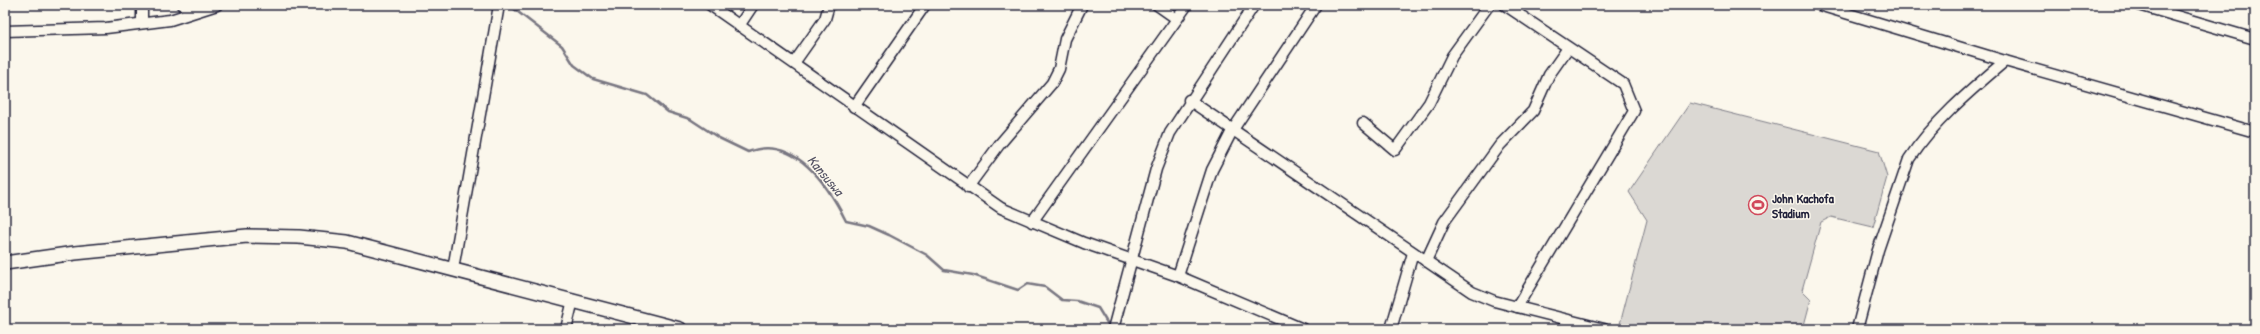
<svg xmlns="http://www.w3.org/2000/svg" width="2260" height="334" font-family="'Patrick Hand',sans-serif">
<style>
.green{fill:#dbd8d3;stroke:#7e7d87}
.lines{fill:none;stroke-linecap:round;stroke-linejoin:round}
.stream{stroke:#787681;stroke-width:2.5}
.minor-casing{stroke:#22223b;stroke-width:13}
.major-casing{stroke:#22223b;stroke-width:16}
.minor{stroke:#fbf7ec;stroke-width:10}
.major{stroke:#fbf7ec;stroke-width:13}
.labels{text-anchor:middle;dominant-baseline:central;stroke-width:3;stroke-linejoin:round;paint-order:stroke}
.poi-label{font-size:13px;font-weight:bold;fill:#22223b;stroke:#fbf7ec;text-anchor:start}
.water-label{font-size:14px;font-style:italic;fill:#545364;stroke:#fbf7ec}
</style>
<rect width="100%" height="100%" fill="#fbf7ec"/>
<filter id="ink" filterUnits="userSpaceOnUse"><feTurbulence type="fractalNoise" baseFrequency=".025" numOctaves="2"/><feDisplacementMap in="SourceGraphic" scale="8" xChannelSelector="R" yChannelSelector="G"/><feConvolveMatrix kernelMatrix="1 2 1 2 8 2 1 2 1" color-interpolation-filters="sRGB"/></filter>
<g filter="url(#ink)">
<path class="green" d="M 1690,103 L 1879,151 L 1887,177 L 1873,227 L 1831,217 L 1821,222 L 1802,290 L 1811,299 L 1803,329 L 1639,329 L 1620,324 L 1647,220 L 1629,192 Z"/>
<g class="lines">
<path class="stream" d="M 509,5 L 562,46 L 574,65 L 593,79 L 647,95 L 668,112 L 690,119 L 719,138 L 748,152 C 794,134 828,185 846,221 L 869,226 L 889,235 L 927,255 L 944,270 L 973,275 L 1018,290 L 1027,284 L 1045,287 L 1062,300 L 1077,301 L 1098,308 L 1109,326"/>
<defs>
<g id="minor">
<path d="M 182,5 L 193,12"/>
<path d="M 710,5 L 1001,208 L 1084,243 L 1178,276 L 1303,329"/>
<path d="M 1505,5 L 1623,84 L 1634,111 L 1517,307"/>
<path d="M 1819,5 L 2005,61 L 2255,132"/>
<path d="M 2139,5 L 2255,39"/>
<path d="M 1177,19 L 1187,5"/>
<path d="M 142,23 L 142,5"/>
<path d="M 739,26 L 753,5"/>
<path d="M 5,31 L 106,28 L 170,20 L 217,5"/>
<path d="M 794,63 L 825,19 L 829,5"/>
<path d="M 1189,100 L 1472,292 L 1494,301 L 1604,329"/>
<path d="M 854,107 L 925,5"/>
<path d="M 1363,123 L 1395,150 L 1429,103 L 1452,56 L 1489,5"/>
<path d="M 968,187 L 999,145 L 1052,83 L 1059,69 L 1065,39 L 1082,5"/>
<path d="M 1032,222 L 1177,19 L 1157,5"/>
<path d="M 1426,261 L 1444,222 L 1500,145 L 1533,111 L 1549,75 L 1568,48"/>
<path d="M 453,269 L 499,5"/>
<path d="M 1178,276 L 1212,170 L 1232,131 L 1316,5"/>
<path d="M 566,329 L 573,300"/>
<path d="M 1113,329 L 1156,169 L 1170,133 L 1254,5"/>
<path d="M 1391,329 L 1413,253"/>
<path d="M 1857,329 L 1878,250 L 1909,159 C 1934,121 1971,90 2005,61"/>
</g>
<path id="major" d="M 5,263 L 75,253 L 247,236 L 299,237 L 347,242 L 680,329"/>
</defs>
<use href="#minor" class="minor-casing"/>
<use href="#major" class="major-casing"/>
<use href="#minor" class="minor"/>
<use href="#major" class="major"/>
</g>
</g>
<defs>
<symbol id="stadium-ring" viewBox="-11 -11 22 22"><circle r="9.5" fill="#fbf7ec" stroke="#d1495b" stroke-width="1.5"/><path d="M0-5a6.5 5 0 1 0 0 10a6.5 5 0 1 0 0-10ZM-3.5-1.8h7v3.6h-7Z" fill="#d1495b"/></symbol>
</defs>
<g fill-rule="evenodd">
<use href="#stadium-ring" x="1747" y="194" width="22" height="22"/>
</g>
<g class="labels">
<g class="poi-label">
<text x="1772" y="198">John Kachofa<tspan x="1772" dy="15">Stadium</tspan></text>
</g>
<g class="water-label">
<text transform="translate(826 175) rotate(50)">Kansuswa</text>
</g>
</g>
<rect width="2260" height="334" fill="none" stroke="#fbf7ec" stroke-width="20"/>
<rect x="10" y="10" width="2240" height="314" fill="none" stroke="#22223b" stroke-width="1.5" filter="url(#ink)"/>
</svg>
